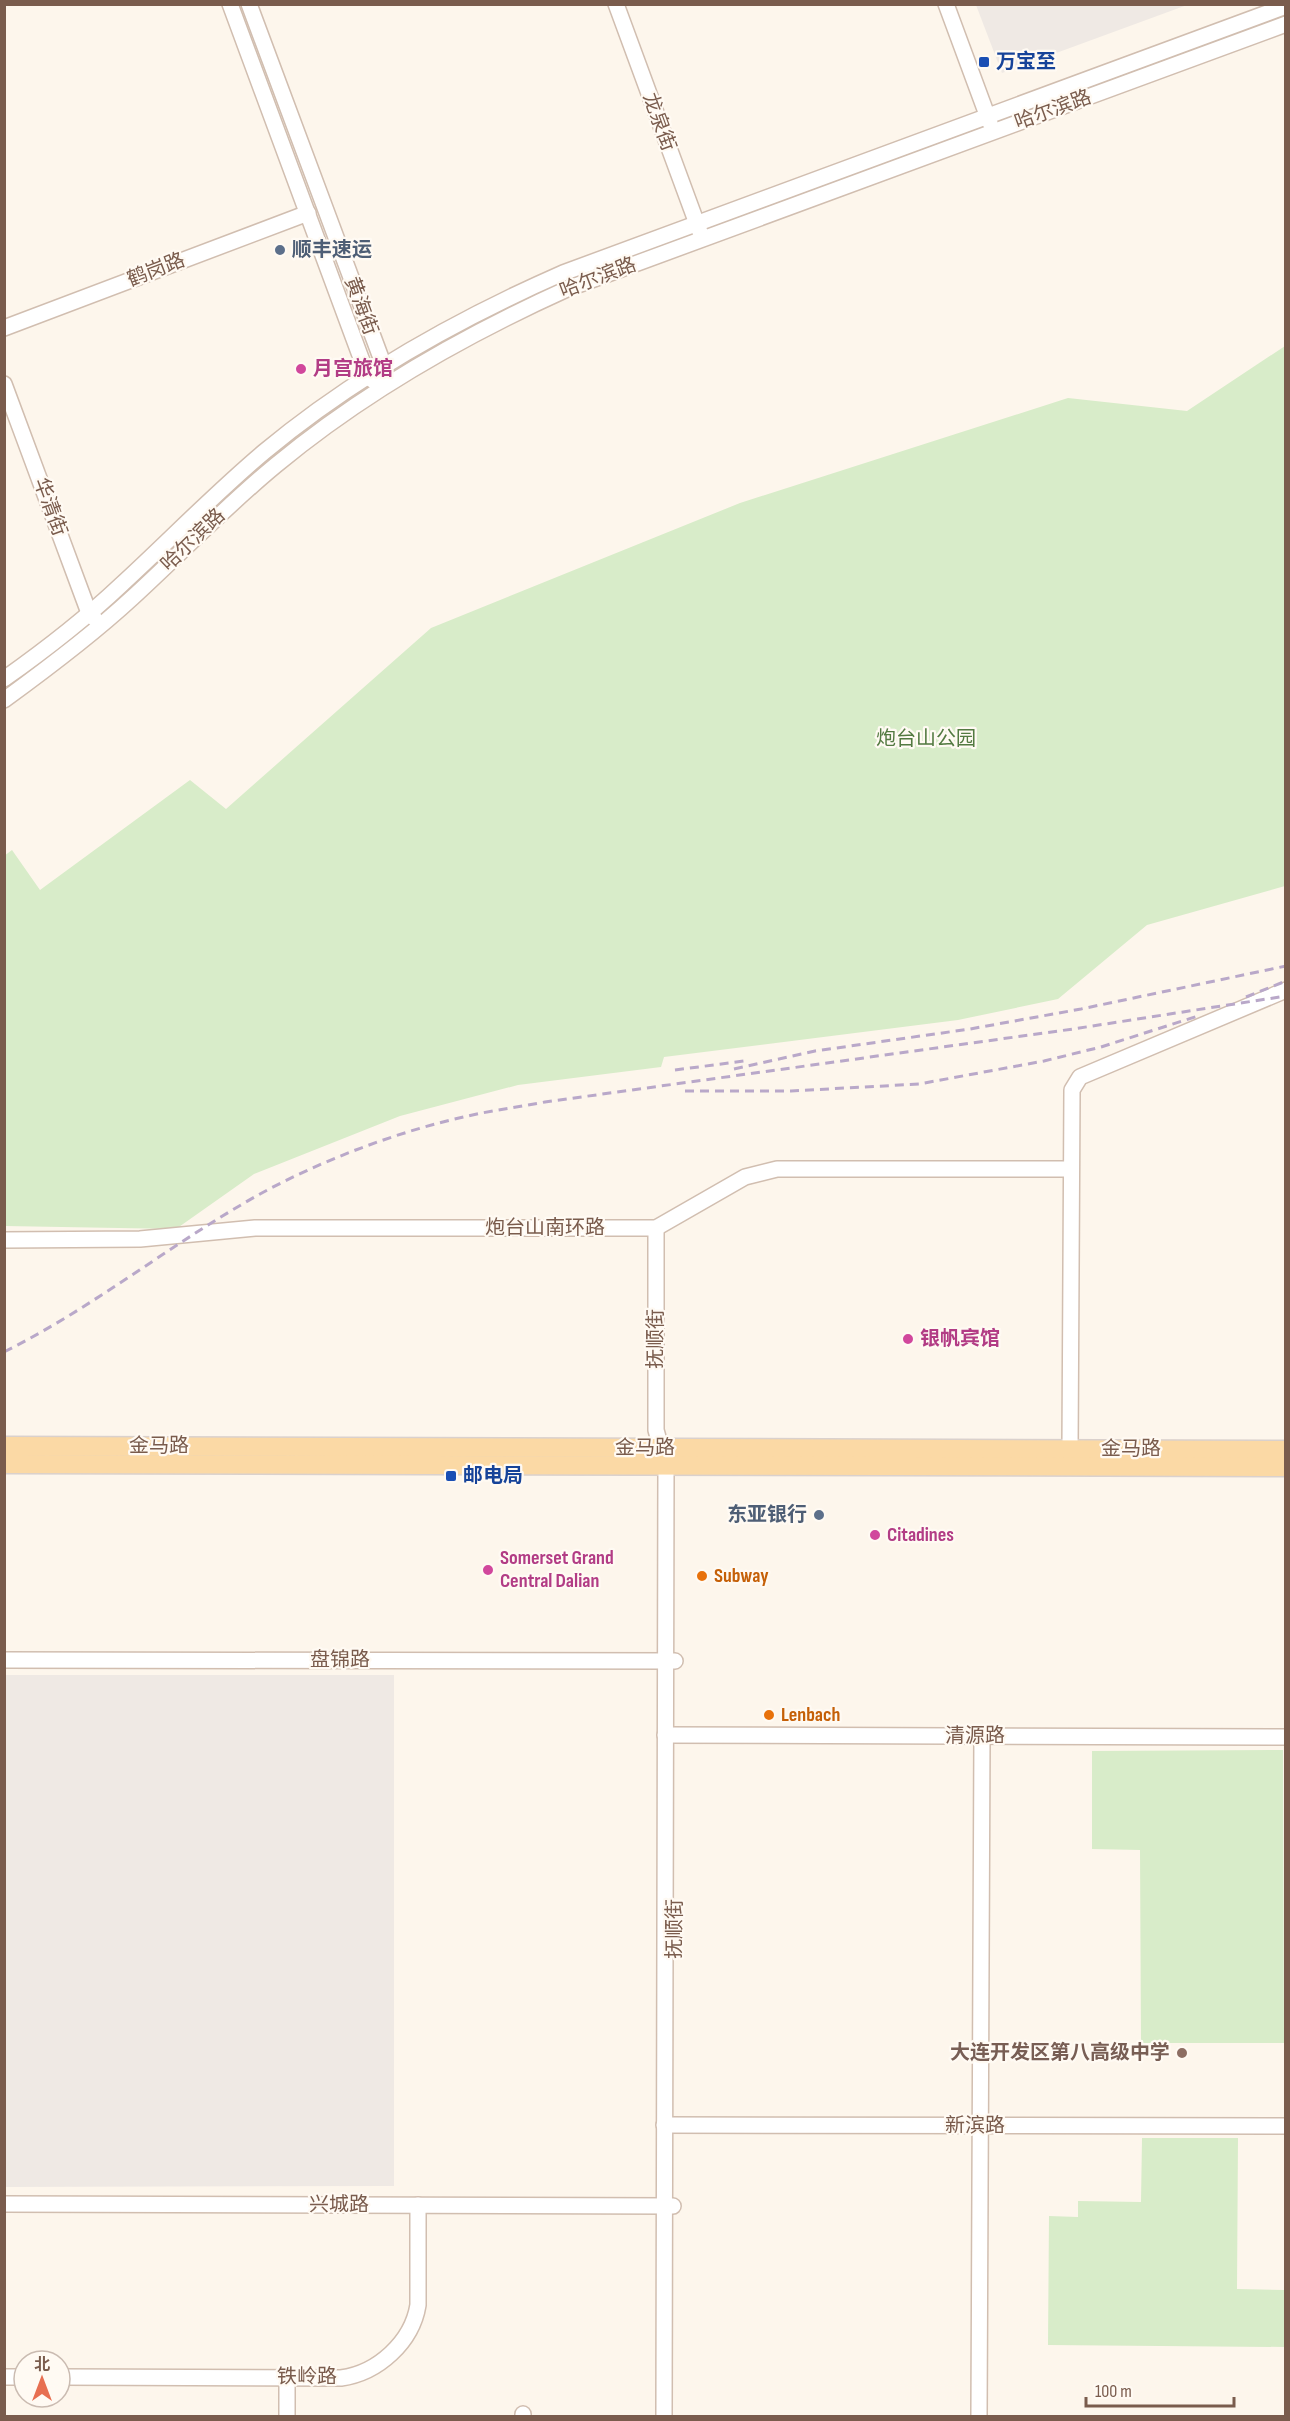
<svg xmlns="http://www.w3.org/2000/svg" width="1290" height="2421" font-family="'Sofia Sans Condensed','Noto Sans SC',sans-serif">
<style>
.industrial{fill:#efe9e4}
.green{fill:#d8ecc9}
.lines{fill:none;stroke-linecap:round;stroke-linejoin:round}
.minor-casing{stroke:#d1beb0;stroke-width:18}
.major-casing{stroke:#dad1cd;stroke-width:21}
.minor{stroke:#fff;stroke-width:15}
.major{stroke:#fbd9a5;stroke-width:18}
.rail{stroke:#b9a8c9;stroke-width:3;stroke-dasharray:9 6;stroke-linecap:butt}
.transit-dot{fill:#1a4fb4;stroke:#fffaf3;stroke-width:2}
.service-dot{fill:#5c6f8a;stroke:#fffaf3;stroke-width:2}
.hotel-dot{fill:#d1479c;stroke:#fffaf3;stroke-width:2}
.food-dot{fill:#e8710a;stroke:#fffaf3;stroke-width:2}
.education-dot{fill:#8d6e63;stroke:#fffaf3;stroke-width:2}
.labels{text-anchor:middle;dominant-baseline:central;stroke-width:4.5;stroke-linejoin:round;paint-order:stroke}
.transit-label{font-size:20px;font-weight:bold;fill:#164399;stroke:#fffaf3;text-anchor:start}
.street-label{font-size:20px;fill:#7a5c4d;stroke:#fffaf3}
.service-label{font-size:20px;font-weight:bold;fill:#4e5e75;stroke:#fffaf3;text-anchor:start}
.hotel-label{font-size:20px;font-weight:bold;fill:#b23c85;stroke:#fffaf3;text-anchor:start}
.park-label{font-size:20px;fill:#537a41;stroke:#fffaf3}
.food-label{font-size:20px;font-weight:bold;fill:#c56008;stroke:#fffaf3;text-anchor:start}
.education-label{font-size:20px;font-weight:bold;fill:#785e54;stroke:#fffaf3;text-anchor:end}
</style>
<rect width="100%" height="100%" fill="#fdf6ec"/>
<g class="industrial">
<path d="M 976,5 L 976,4 L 1187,5 L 1002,73 Z"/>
<path d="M 394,1675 L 394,2186 L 5,2187 L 5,1675 Z"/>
</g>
<g class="green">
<path d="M 1285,346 L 1285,886 L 1147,925 L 1058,999 L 958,1020 L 664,1057 L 661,1067 L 518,1085 L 400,1116 L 254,1174 L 176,1229 L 5,1226 L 4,856 L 12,850 L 40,890 L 190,780 L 226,809 L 431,628 L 740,503 L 1068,398 L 1187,411 Z"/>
<path d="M 1283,1750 L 1284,2043 L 1141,2043 L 1140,1850 L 1092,1849 L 1092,1751 Z"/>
<path d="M 1142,2138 L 1238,2138 L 1237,2289 L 1285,2290 L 1285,2347 L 1048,2345 L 1049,2216 L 1078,2217 L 1078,2201 L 1141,2202 Z"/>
</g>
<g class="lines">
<defs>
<g id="minor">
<path d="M 230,4 L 368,377 L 375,382"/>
<path d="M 249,4 L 384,366 L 383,376"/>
<path d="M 616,4 L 700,232"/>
<path d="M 946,4 L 990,123"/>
<path d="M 4,328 L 308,213"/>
<path d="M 4,384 L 89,613 L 95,619"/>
<path d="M 4,679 C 45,650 85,619 121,585 C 169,541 214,494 264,452 C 354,377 456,320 563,273 L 1286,6"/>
<path d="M 4,700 C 48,668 92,635 132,598 C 180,554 225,507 276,465 C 364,392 463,336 567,289 L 1286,24"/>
<path d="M 656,1228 L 656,1430 L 666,1466 L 664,2416"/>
<path d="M 4,1240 L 140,1239 L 255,1228 L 656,1228 L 745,1177 L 777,1169 L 1071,1169"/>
<path d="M 1070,1449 L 1072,1090 L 1080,1077 L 1286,990"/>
<path d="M 4,1660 L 675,1661"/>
<path d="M 665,1735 L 1286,1737"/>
<path d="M 664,2125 L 1286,2126"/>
<path d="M 4,2204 L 673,2206"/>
<path d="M 4,2377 L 24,2377"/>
<path d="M 60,2377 L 341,2378 C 378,2373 412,2342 418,2305 L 418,2205"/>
<path d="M 287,2378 L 287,2416"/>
<path d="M 523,2414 L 523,2416"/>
<path d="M 979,2416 L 982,1736"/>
</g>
<g id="major">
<path d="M 4,1446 L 1286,1450"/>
<path d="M 4,1464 L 1286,1467"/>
</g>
</defs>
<use href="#minor" class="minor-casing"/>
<use href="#major" class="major-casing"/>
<use href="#minor" class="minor"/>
<use href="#major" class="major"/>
<g class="rail">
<path d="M 1246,997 L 1286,981"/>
<path d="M 734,1069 L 815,1051 L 970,1029 L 1081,1009 L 1286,966"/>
<path d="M 675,1070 L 744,1061"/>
<path d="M 685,1091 L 791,1091 L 919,1084 L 1044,1061 L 1101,1047 L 1201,1015"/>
<path d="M 4,1352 C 94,1307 172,1243 260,1194 C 322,1160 399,1131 468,1116 C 494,1110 519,1107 545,1102 L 1073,1029 L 1286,996"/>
</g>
</g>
<g class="transit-dot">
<rect x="978" y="56" width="12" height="12" rx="3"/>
<rect x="445" y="1470" width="12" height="12" rx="3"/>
</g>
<g class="service-dot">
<circle cx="280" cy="250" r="6"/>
<circle cx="819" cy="1515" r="6"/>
</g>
<g class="hotel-dot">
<circle cx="301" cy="369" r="6"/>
<circle cx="908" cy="1339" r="6"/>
<circle cx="875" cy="1535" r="6"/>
<circle cx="488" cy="1570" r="6"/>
</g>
<g class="food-dot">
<circle cx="702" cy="1576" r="6"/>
<circle cx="769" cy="1715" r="6"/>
</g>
<circle class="education-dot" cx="1182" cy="2053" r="6"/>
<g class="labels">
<g class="transit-label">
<text x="996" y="62">万宝至</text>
<text x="463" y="1476">邮电局</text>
</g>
<g class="street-label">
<text transform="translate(1053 110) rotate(-20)">哈尔滨路</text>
<text transform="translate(659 122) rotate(70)">龙泉街</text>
<text transform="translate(156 270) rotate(-21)">鹤岗路</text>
<text transform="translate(598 278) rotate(-21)">哈尔滨路</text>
<text transform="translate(361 306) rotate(70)">黄海街</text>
<text transform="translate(50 507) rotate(70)">华清街</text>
<text transform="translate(193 540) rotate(-44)">哈尔滨路</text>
<text x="545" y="1228">炮台山南环路</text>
<text transform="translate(656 1339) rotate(-90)">抚顺街</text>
<text x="159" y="1446">金马路</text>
<text x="645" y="1448">金马路</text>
<text x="1131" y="1449">金马路</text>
<text x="340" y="1660">盘锦路</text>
<text x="975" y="1736">清源路</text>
<text transform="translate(675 1929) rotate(-90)">抚顺街</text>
<text x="975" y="2126">新滨路</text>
<text x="339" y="2205">兴城路</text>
<text x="307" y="2377">铁岭路</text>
</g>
<g class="service-label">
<text x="292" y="250">顺丰速运</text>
<text x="807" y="1515" text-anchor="end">东亚银行</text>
</g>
<g class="hotel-label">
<text x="313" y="369">月宫旅馆</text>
<text x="920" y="1339">银帆宾馆</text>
<text x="887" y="1535">Citadines</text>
<text x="500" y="1558">Somerset Grand<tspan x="500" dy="23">Central Dalian</tspan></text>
</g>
<g class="park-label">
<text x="926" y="739">炮台山公园</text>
</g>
<g class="food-label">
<text x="714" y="1576">Subway</text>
<text x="781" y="1715">Lenbach</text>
</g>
<g class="education-label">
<text x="1170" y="2053">大连开发区第八高级中学</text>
</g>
</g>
<rect width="1290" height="2421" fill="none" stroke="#7a5c4d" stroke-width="12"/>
<g transform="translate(42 2379)"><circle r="28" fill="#fffaf3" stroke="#cabbb1" stroke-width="1.5"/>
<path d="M0-4.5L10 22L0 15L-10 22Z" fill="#e76f51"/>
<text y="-9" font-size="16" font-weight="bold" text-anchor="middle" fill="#7a5c4d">北</text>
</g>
<path d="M1086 2397v9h148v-9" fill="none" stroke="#7a5c4d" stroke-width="3"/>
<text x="1095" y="2397" font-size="18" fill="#7a5c4d" stroke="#fffaf3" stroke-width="4.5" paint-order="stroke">100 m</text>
</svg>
